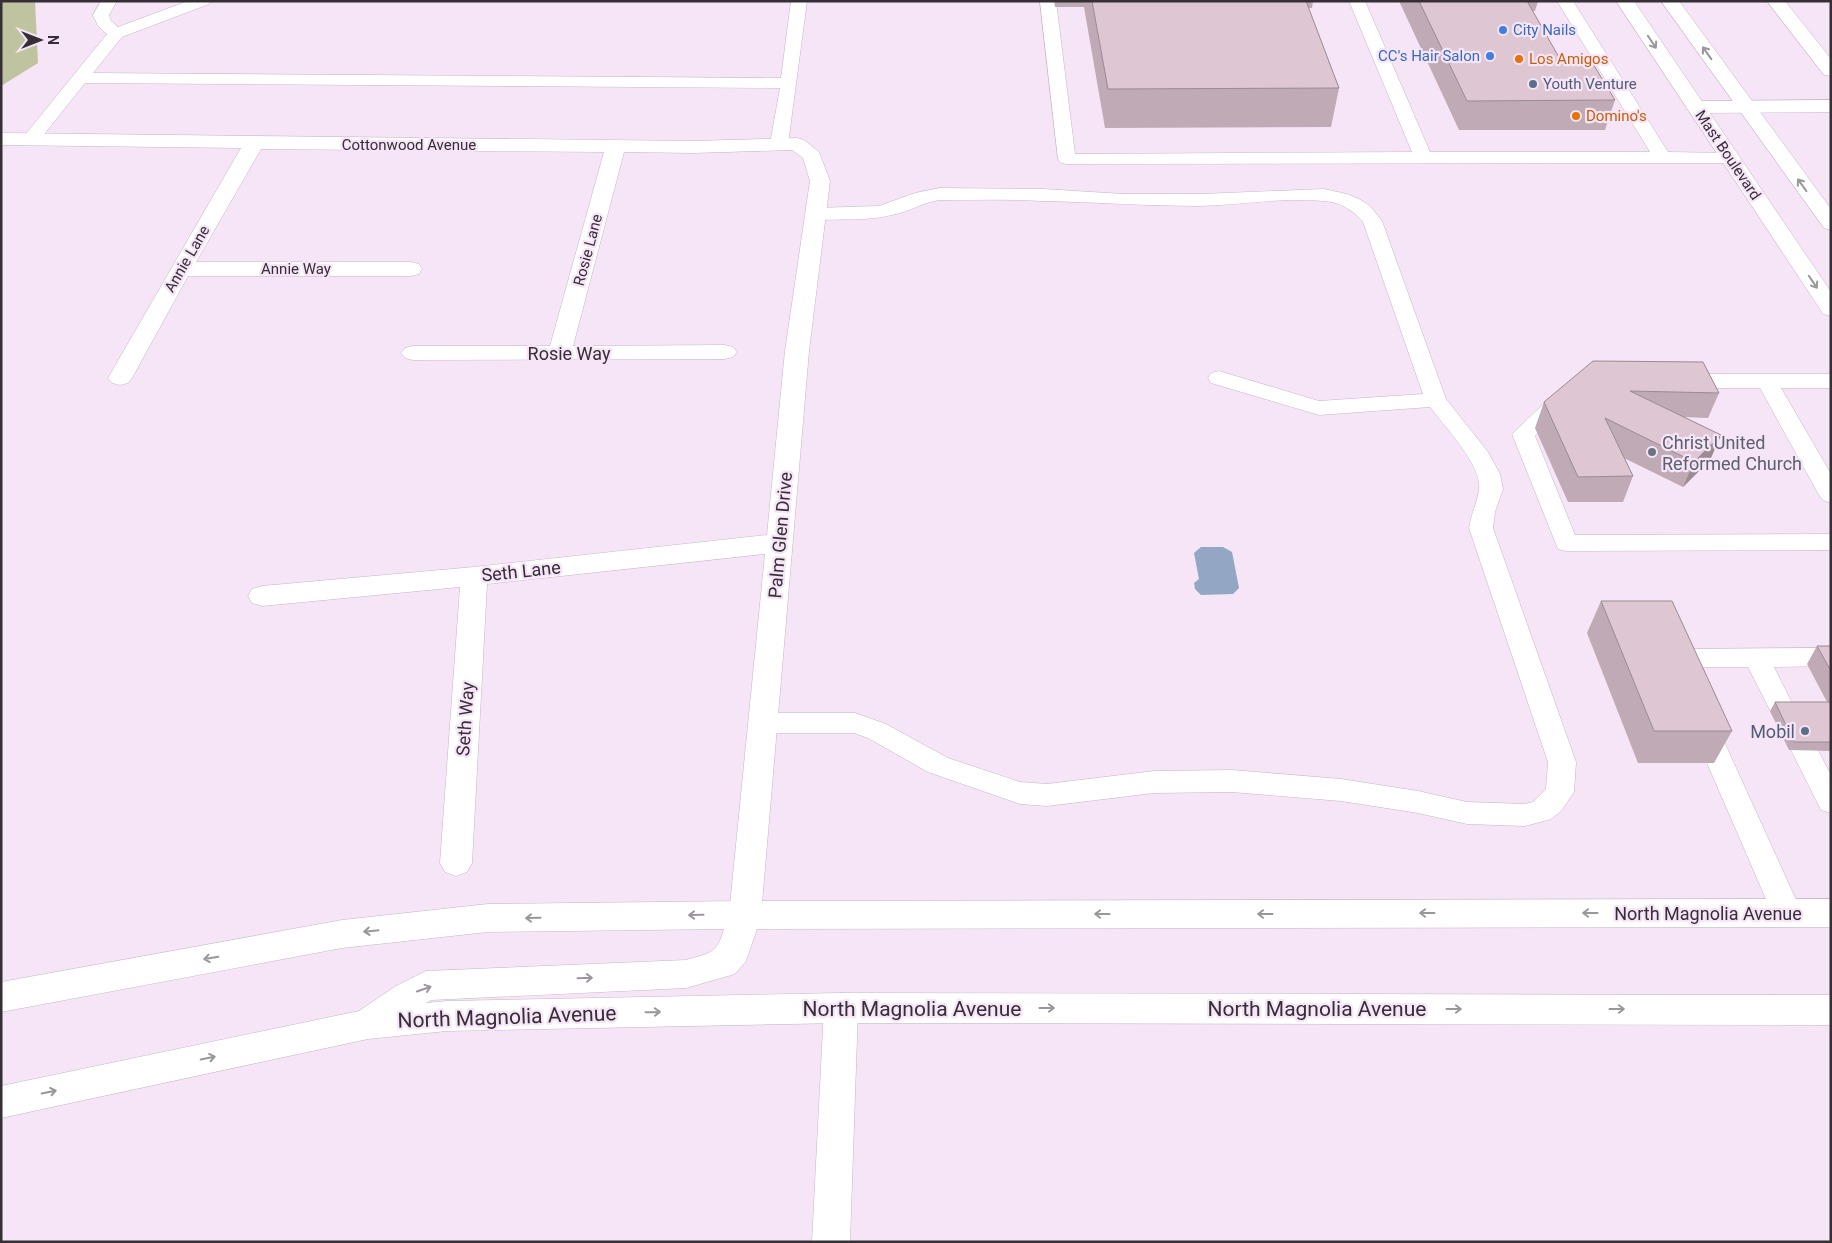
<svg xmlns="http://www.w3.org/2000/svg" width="1832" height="1243" font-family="Roboto,sans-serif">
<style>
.green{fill:#bfc3a0}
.water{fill:#93a6c4}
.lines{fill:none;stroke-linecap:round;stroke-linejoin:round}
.service-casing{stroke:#c7b5c7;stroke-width:1}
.minor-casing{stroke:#c7b5c7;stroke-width:1}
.secondary-casing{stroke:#c7b5c7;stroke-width:1}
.service{fill:#fff;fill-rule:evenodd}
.minor{fill:#fff;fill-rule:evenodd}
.secondary{fill:#fff;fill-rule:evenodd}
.wall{fill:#bfaab5}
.shaded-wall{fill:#9b8b93}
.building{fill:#dec6d2;stroke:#9b8b93}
.oneway{stroke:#9a979a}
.shop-dot{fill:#3f7fe0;stroke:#f6e4f7;stroke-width:2}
.food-dot{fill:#e8710a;stroke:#f6e4f7;stroke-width:2}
.service-dot{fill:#5c6f8a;stroke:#f6e4f7;stroke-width:2}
.worship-dot{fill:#6b7280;stroke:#f6e4f7;stroke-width:2}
.labels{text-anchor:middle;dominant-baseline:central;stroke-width:4.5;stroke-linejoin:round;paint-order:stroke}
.far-shop-label{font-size:15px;fill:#366cbe;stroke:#f6e4f7;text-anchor:start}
.far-food-label{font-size:15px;fill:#c56008;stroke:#f6e4f7;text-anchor:start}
.far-service-label{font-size:15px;fill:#4e5e75;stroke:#f6e4f7;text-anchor:start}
.far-street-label{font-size:15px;fill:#362f36;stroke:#f6e4f7}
.street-label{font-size:18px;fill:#362f36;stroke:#f6e4f7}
.worship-label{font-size:18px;fill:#5b616d;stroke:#f6e4f7;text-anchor:start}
.service-label{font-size:18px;fill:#4e5e75;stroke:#f6e4f7;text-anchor:end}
.near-street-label{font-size:21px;fill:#362f36;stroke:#f6e4f7}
</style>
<rect width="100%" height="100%" fill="#f6e4f7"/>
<path class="green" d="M 1,1 L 35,1 L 38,63 L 1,86 Z"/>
<path class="water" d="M 1201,547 L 1223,547 L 1232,552 L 1239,588 L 1233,594 L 1201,595 L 1195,589 L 1194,583 L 1199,579 L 1194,553 Z"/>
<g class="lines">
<defs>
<g id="service">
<path d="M 101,1 L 117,1 L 109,15 L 111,21 L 118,27 L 188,1 L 211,1 L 209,4 L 122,37 L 93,73 L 781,78 L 791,1 L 807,1 L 788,144 L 785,148 L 779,149 L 773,148 L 770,144 L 780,88 L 85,83 L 37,143 L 31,144 L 25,143 L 22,139 L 25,135 L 107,34 L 98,26 L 93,15 Z"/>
<path d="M 1040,1 L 1056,1 L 1075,154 L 1412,152 L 1349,1 L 1365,1 L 1430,152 L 1650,152 L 1557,1 L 1573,1 L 1668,152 L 1730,153 L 1736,154 L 1739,158 L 1736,162 L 1730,163 L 1067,164 L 1061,163 L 1058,159 Z"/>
<path d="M 940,188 L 1043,189 L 1124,194 L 1201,194 L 1324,189 L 1347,194 L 1359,199 L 1370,206 L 1382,221 L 1446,399 L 1488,452 L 1500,474 L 1503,489 L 1495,512 L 1493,528 L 1576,762 L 1574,792 L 1561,811 L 1551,819 L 1525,826 L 1467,824 L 1418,813 L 1341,801 L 1232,792 L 1154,793 L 1047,806 L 1020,804 L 928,772 L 868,738 L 854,733 L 761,733 L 752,730 L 748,723 L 752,716 L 761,713 L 855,713 L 886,724 L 948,758 L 1020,782 L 1047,784 L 1154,771 L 1232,770 L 1341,779 L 1418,791 L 1467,802 L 1525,804 L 1533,802 L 1546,789 L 1548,762 L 1469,528 C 1471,514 1477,503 1479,490 C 1483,466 1444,426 1430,407 L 1319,415 L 1211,383 L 1208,378 L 1211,373 L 1219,371 L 1319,401 L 1423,394 L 1363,222 C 1353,210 1340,202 1324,201 C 1283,197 1240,205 1199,206 C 1146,206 1095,202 1043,201 C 1009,199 974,200 940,200 C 923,202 909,212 892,215 C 868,221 840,219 815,220 L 808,218 L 806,214 L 808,210 L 815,208 L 879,206 L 915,193 Z"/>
<path d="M 1678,374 L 1831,374 L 1831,388 L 1781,388 L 1831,474 L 1831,503 L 1823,500 L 1819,495 L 1760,388 L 1678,388 L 1670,386 L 1667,381 L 1670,376 Z"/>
<path d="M 1561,393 L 1569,395 L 1572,400 L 1535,436 L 1575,535 L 1831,534 L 1831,550 L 1566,551 L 1558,549 L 1512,434 L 1553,395 Z"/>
<path d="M 1831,648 L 1831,666 L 1774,667 L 1796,711 L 1792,718 L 1783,721 L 1774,718 L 1748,667 L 1689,667 L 1686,673 L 1677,675 L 1668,673 L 1661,658 L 1665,651 L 1674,649 Z"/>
<path d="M 1704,716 L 1713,719 L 1717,726 L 1802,913 L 1797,922 L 1787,925 L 1777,922 L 1772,913 L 1691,726 L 1695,719 Z"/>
<path d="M 1804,740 L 1814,743 L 1831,775 L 1831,813 L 1821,810 L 1791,750 L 1794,743 Z"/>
</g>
<g id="minor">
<path d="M 1767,1 L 1785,1 L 1831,59 L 1831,76 L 1824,75 Z"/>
<path d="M 1831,100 L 1831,112 L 1696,113 L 1689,111 L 1686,107 L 1689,103 L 1696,101 Z"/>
<path d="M 1,133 L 693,141 L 797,138 L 804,140 L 819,152 L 830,181 L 809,351 L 761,915 L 756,925 L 745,929 L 734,925 L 729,915 L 765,554 L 487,584 L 472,863 L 467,872 L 456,876 L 445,872 L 440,863 L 460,587 L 262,606 L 252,603 L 248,596 L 252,589 L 262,586 L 474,567 L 767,535 L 785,351 L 810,181 L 803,158 L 792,150 L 693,153 L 624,152 L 573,346 L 725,345 L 733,347 L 737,352 L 733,357 L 725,359 L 413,360 L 405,358 L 401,353 L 405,348 L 413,346 L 550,346 L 604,152 L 261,149 L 196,262 L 411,262 L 419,264 L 422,269 L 419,274 L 411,276 L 188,276 L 132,378 L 128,383 L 120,385 L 112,383 L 108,378 L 241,148 L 1,145 Z"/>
<path d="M 841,993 L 853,997 L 858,1008 L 850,1242 L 812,1242 L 824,1008 L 829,997 Z"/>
</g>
<g id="secondary">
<path d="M 1616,1 L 1634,1 L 1831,292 L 1831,316 L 1823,314 L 1820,309 Z"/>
<path d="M 1661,1 L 1679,1 L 1831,209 L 1831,230 L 1824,228 Z"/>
<path d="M 1831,899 L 1831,927 L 757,929 L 746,961 L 735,974 L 686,988 L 431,1000 L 426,1003 L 447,1001 L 841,993 L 1831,995 L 1831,1025 L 841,1023 L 447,1031 L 368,1039 L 1,1118 L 1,1086 L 359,1011 L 396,986 L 426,971 L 686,960 C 710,953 717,954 724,929 L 488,932 L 342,948 L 1,1012 L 1,982 L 342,920 L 488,904 L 745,901 Z"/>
</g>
</defs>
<use href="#service" class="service-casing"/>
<use href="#minor" class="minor-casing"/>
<use href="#secondary" class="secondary-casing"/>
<use href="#service" class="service"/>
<use href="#minor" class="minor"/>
<use href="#secondary" class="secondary"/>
</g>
<g class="wall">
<path d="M 1054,1 L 1313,1 L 1312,8 L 1308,8 L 1339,88 L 1331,127 L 1105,128 L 1084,7 L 1055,7 Z"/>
<path d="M 1399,1 L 1538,1 L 1535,11 L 1532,11 L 1560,59 L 1615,100 L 1605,130 L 1459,130 Z"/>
<path d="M 1703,362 L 1719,393 L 1708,418 L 1684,417 L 1721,435 L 1710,460 L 1683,487 L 1624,458 L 1633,476 L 1623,502 L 1568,502 L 1535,428 L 1544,402 Z"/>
<path d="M 1601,601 L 1732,731 L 1714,763 L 1638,763 L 1587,633 Z"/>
<path d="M 1817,646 L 1831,646 L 1831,751 L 1789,750 L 1770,711 L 1775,702 L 1827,702 L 1807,664 Z"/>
</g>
<path class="shaded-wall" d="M 1721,435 L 1710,460 L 1683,487 L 1694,462 Z"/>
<g class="building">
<path d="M 1092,1 L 1306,1 L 1339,88 L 1108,89 Z"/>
<path d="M 1419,1 L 1527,1 L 1560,59 L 1590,59 L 1615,100 L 1467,101 Z"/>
<path d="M 1593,361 L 1703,362 L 1719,393 L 1630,391 L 1721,435 L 1694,462 L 1605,418 L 1633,476 L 1578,477 L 1544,402 Z"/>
<path d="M 1601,601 L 1672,601 L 1732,731 L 1654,731 Z"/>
<path d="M 1817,646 L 1831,646 L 1831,671 Z"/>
<path d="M 1775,702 L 1831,702 L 1831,742 L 1794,742 Z"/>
</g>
<defs><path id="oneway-shaft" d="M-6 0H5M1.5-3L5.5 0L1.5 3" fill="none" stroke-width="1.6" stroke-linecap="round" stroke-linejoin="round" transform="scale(1.25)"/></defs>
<g class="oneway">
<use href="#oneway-shaft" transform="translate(1652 42) rotate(56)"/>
<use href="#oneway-shaft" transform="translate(1707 53) rotate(-125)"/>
<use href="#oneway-shaft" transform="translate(1802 185) rotate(-126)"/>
<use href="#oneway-shaft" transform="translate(1813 282) rotate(56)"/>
<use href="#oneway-shaft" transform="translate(1427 913) rotate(180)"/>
<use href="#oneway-shaft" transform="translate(1590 913) rotate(180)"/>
<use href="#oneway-shaft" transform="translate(1102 914) rotate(180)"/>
<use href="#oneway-shaft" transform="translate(1265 914) rotate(180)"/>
<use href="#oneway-shaft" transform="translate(696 915) rotate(179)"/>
<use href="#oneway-shaft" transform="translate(533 918) rotate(179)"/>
<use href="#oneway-shaft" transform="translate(371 931) rotate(174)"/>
<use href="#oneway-shaft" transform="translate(211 958) rotate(170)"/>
<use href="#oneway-shaft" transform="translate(585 978) rotate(-2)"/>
<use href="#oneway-shaft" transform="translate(424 989) rotate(-19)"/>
<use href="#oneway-shaft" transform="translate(1047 1008)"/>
<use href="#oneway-shaft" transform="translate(1454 1009)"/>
<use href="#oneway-shaft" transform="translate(1617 1009)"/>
<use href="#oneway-shaft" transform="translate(653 1012) rotate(-1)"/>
<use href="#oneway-shaft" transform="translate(208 1058) rotate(-12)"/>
<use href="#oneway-shaft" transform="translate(49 1092) rotate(-12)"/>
</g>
<g class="shop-dot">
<circle cx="1503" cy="30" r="5"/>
<circle cx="1490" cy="56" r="5"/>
</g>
<g class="food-dot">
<circle cx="1519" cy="59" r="5"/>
<circle cx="1576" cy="116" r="5"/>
</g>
<g class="service-dot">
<circle cx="1533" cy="84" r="5"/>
<circle cx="1805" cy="731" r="5"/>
</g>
<circle class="worship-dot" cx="1652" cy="452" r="5"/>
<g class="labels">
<g class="far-shop-label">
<text x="1513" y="30">City Nails</text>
<text x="1480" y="56" text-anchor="end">CC's Hair Salon</text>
</g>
<g class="far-food-label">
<text x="1529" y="59">Los Amigos</text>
<text x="1586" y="116">Domino's</text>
</g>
<g class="far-service-label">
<text x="1543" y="84">Youth Venture</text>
</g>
<g class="far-street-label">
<text x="409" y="145">Cottonwood Avenue</text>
<text transform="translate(1728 155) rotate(56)">Mast Boulevard</text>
<text transform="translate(588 250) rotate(-75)">Rosie Lane</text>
<text transform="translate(187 259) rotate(-60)">Annie Lane</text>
<text x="296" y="269">Annie Way</text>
</g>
<g class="street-label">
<text x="569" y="353">Rosie Way</text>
<text transform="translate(780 535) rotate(-85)">Palm Glen Drive</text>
<text transform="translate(521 571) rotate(-6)">Seth Lane</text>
<text transform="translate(465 719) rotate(-86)">Seth Way</text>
<text x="1708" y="913">North Magnolia Avenue</text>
</g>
<g class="worship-label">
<text x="1662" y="442">Christ United<tspan x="1662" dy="21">Reformed Church</tspan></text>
</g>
<g class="service-label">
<text x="1795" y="731">Mobil</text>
</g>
<g class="near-street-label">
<text x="912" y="1009">North Magnolia Avenue</text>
<text x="1317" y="1009">North Magnolia Avenue</text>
<text transform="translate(507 1017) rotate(-2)">North Magnolia Avenue</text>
</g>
</g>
<rect width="1832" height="1243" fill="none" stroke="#362f36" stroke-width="5"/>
<g transform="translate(40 40) rotate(90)" stroke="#f6e4f7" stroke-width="4" paint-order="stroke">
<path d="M0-4L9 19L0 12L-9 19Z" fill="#362f36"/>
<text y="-8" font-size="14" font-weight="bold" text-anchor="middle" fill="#362f36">N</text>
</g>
</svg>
